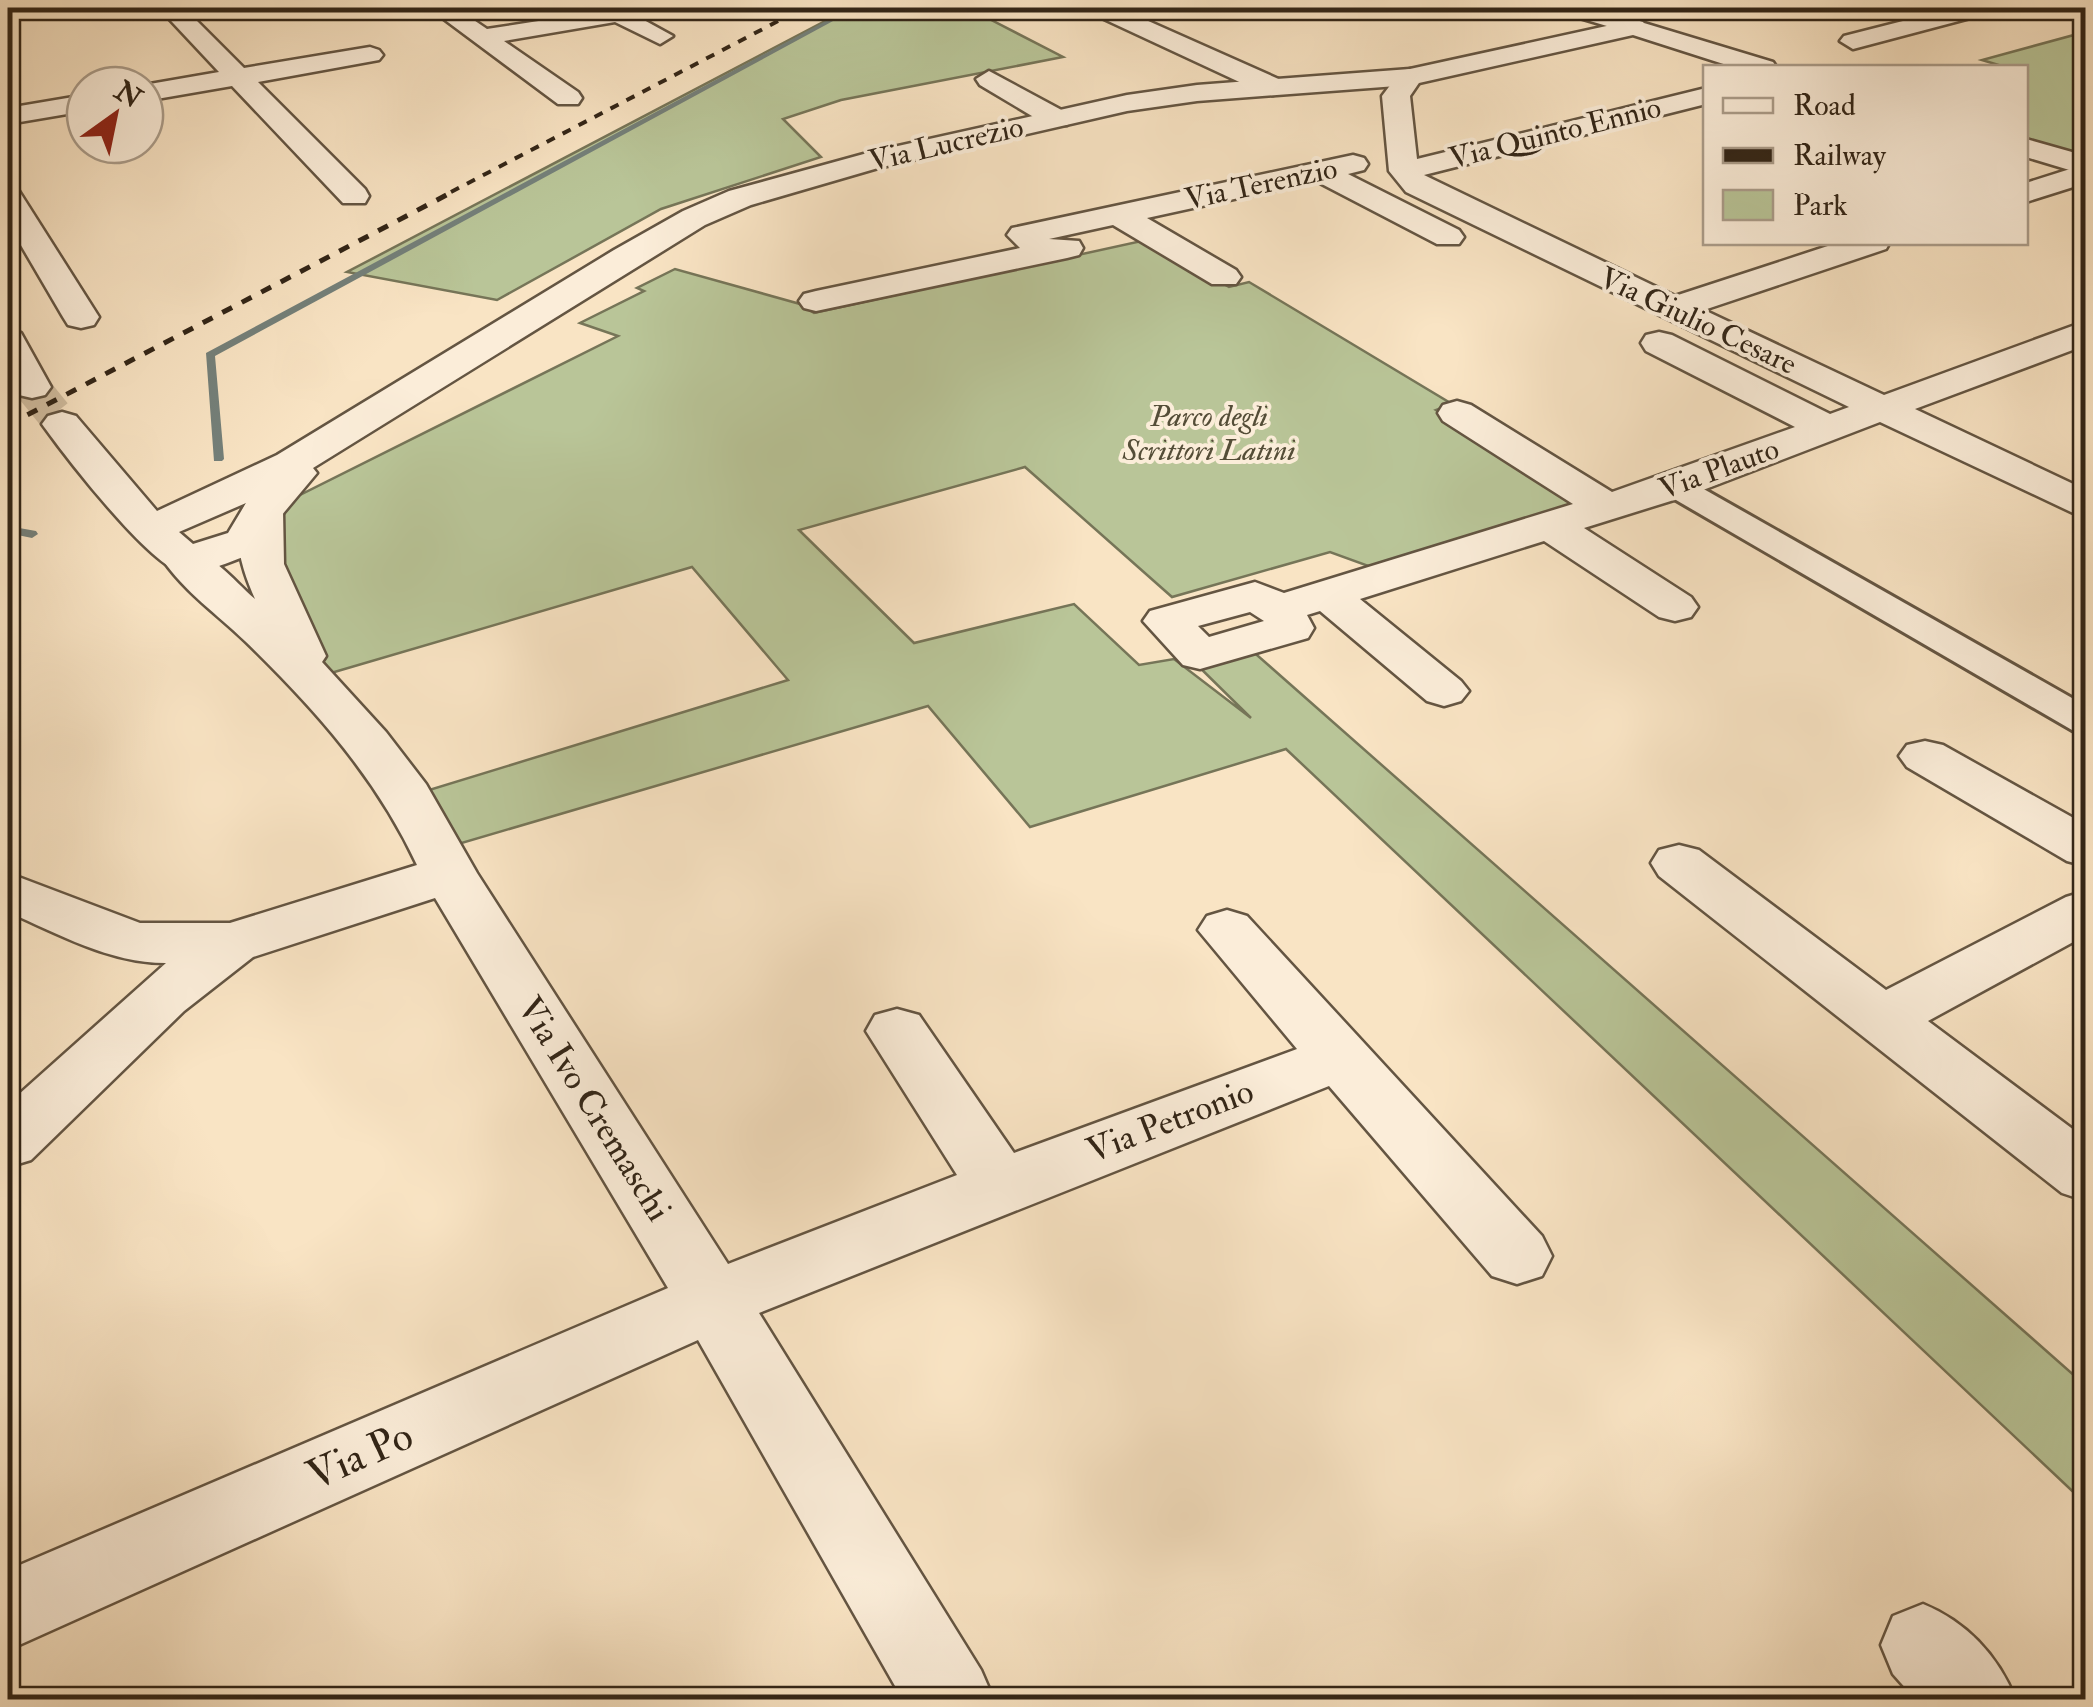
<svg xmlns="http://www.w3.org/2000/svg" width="2093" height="1707" font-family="'IM FELL Double Pica',serif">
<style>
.green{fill:#b9c598;stroke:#767558;stroke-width:2.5}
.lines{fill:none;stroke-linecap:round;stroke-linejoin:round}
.stream{fill:#74807a;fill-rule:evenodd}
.tertiary-tunnel{stroke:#d1bea1;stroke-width:35;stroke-dasharray:35 18;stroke-linecap:butt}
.pedestrian-casing{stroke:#645542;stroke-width:6}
.minor-casing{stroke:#645542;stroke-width:5}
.tertiary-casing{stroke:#645542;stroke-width:5}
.pedestrian{fill:#fbedd9;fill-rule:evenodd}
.minor{fill:#fbedd9;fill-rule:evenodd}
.tertiary{fill:#fbedd9;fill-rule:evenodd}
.rail-far1{stroke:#322517;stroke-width:4;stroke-dasharray:9 9;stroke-linecap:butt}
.rail{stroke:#322517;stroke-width:5;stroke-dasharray:11 11;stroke-linecap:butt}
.labels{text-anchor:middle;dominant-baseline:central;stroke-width:8;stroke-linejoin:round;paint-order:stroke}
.far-street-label{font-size:30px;fill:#322517;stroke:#fbedd9}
.far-park-label{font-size:30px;font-style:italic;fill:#544d37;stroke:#fbedd9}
.street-label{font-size:35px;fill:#322517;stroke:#fbedd9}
.near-street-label{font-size:42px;fill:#322517;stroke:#fbedd9}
</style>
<rect width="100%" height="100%" fill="#f9e4c4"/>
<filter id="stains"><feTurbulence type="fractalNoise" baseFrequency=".002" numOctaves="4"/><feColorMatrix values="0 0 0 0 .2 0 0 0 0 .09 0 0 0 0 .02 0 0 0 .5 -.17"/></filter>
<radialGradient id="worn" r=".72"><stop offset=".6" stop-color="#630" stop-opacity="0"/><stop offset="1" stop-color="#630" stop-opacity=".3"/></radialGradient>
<g class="green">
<path d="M 850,8 L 980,8 L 972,10 L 1063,57 L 841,100 L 783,119 L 821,157 L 661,209 L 497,300 L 347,272 Z"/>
<path d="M 2085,32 L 2085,157 L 2026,138 L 2026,68 L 2005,67 L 1982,60 Z"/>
<path d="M 1146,240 L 1229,287 L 1249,282 L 1452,404 L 1436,410 L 1587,504 L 1371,567 L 1330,552 L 1172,597 L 1025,467 L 799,530 L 914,643 L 1074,604 L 1139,665 L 1174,659 L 1251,718 L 1192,660 L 1249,648 L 2085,1385 L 2085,1503 L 1286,749 L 1030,827 L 928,706 L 431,852 L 403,798 L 788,680 L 692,567 L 331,673 L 297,623 L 283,593 L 280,505 L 618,336 L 580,323 L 644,291 L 637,288 L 675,269 L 800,304 L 814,313 Z"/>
</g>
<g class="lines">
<g class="stream">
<path d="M 850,8 L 857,8 L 215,356 L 224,459 L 222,461 L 214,461 L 206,353 Z"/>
<path d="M 8,526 L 36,531 L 38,534 L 32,538 L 8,533 Z"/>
</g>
<path class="tertiary-tunnel" d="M 32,387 L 62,424"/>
<defs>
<path id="pedestrian" d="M 1675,476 L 1686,479 L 2086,706 L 2086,734 L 2072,730 L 1664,493 L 1659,486 L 1664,479 Z"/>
<g id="minor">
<path d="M 159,8 L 184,8 L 244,68 L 370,47 L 379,50 L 383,55 L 379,60 L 258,82 L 365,189 L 369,196 L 365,203 L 343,203 L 232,86 L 145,101 L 144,85 L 219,72 Z"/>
<path d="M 429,8 L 456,8 L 487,29 L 622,8 L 673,36 L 660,44 L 615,22 L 504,41 L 578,92 L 582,98 L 578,104 L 558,104 Z"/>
<path d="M 1088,8 L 1119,8 L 1283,81 L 1286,87 L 1273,95 L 1263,93 L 1091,13 Z"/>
<path d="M 1560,8 L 1596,8 L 1643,22 L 1646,27 L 1634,34 L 1563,13 Z"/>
<path d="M 1954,8 L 1992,8 L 1989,13 L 1853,49 L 1840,41 L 1844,36 Z"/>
<path d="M 1410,69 L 1423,77 L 1410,96 L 1417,159 L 1706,88 L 1706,104 L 1424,175 L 1675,296 L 1840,242 L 1890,242 L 1886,249 L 1704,310 L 1884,395 L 2086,321 L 2086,345 L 1915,409 L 2086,490 L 2086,519 L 1880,422 L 1690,495 L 1584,528 L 1691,597 L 1698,607 L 1691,617 L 1675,621 L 1659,617 L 1544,541 L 1360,599 L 1461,681 L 1469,691 L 1461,701 L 1444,706 L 1427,701 L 1320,611 L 1307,615 L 1314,628 L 1308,638 L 1200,669 L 1183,665 L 1143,621 L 1150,611 L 1255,582 L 1284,593 L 1573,504 L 1443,421 L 1438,413 L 1443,405 L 1457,401 L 1471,405 L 1612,492 L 1795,427 L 1646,351 L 1641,343 L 1646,335 L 1659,332 L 1672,335 L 1830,414 L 1849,407 L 1406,192 L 1389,171 L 1382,96 L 1401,71 ZM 1250,612 L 1264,621 L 1209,637 L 1198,626 Z"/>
<path d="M 989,71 L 1067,113 L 1071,119 L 1067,125 L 1047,125 L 980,85 L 976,79 Z"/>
<path d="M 85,95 L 85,111 L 8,124 L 8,108 Z"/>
<path d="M 1353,155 L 1364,158 L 1368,164 L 1364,170 L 1348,174 L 1459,230 L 1464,237 L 1459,244 L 1437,244 L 1316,181 L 1147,218 L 1236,270 L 1241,277 L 1236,284 L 1212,284 L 1113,225 L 1049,239 L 1079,241 L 1083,248 L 1079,255 L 1067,258 L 816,311 L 804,308 L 799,301 L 804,294 L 816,291 L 1020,248 L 1007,235 L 1012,228 Z"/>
<path d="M 2086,164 L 2086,183 L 2026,202 L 2026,183 Z"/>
<path d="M 8,189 L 19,191 L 99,317 L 94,325 L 81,328 L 68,325 L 63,317 L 8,223 Z"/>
<path d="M 262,498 L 277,502 L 283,511 L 284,564 L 326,656 L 322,662 L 386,732 L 426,784 L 477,873 L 728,1264 L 957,1175 L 866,1031 L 875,1015 L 897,1009 L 919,1015 L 1014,1153 L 1297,1049 L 1198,930 L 1207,916 L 1227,910 L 1247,916 L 1542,1236 L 1552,1256 L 1542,1276 L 1517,1284 L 1492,1276 L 1329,1086 L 759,1313 L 981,1670 L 994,1700 L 903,1700 L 698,1340 L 8,1650 L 8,1570 L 668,1288 L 435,898 L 253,957 L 184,1011 L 31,1160 L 8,1167 L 8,1104 L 166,963 C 109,963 59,934 8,912 L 8,873 L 140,923 L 230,923 L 417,865 C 376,777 314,708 245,641 C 218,615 184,591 163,560 L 169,551 C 206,542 229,577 255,599 C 243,572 228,529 247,502 Z"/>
<path d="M 1925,741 L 1943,745 L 2086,825 L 2086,866 L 2067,861 L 1907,767 L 1899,756 L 1907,745 Z"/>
<path d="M 1679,845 L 1699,850 L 1886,990 L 2066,897 L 2086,891 L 2086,935 L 1928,1021 L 2086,1139 L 2086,1201 L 2062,1193 L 1659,876 L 1651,863 L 1659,850 Z"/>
<path d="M 1923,1604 C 1967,1622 1998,1656 2016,1700 L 1916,1700 L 1893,1674 L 1881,1645 L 1893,1616 Z"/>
</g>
<g id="tertiary">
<path d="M 1634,20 L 1773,62 L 1777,68 L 1736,68 L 1633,35 L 1410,85 L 1197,101 L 1127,111 L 878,168 L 751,205 L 705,225 L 313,468 L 317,473 L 281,516 L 260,551 C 238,558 209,573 186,573 C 155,574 62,452 42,424 L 48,416 L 62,412 L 76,416 L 157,511 L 277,455 L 614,250 L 683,211 L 729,191 L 871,152 L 1127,95 L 1197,85 L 1410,69 ZM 246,503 L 228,533 L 193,544 L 179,532 Z"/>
<path d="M 2026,139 L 2086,156 L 2086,175 L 2026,157 Z"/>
<path d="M 8,330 L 21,333 L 51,387 L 45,395 L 32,398 L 19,395 C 5,375 7,353 8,330 Z"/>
</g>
</defs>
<use href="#pedestrian" class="pedestrian-casing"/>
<use href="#minor" class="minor-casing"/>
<use href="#tertiary" class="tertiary-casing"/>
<use href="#pedestrian" class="pedestrian"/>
<use href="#minor" class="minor"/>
<use href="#tertiary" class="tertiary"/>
<path class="rail-far1" d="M 451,192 L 803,8"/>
<path class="rail" d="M 8,425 L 456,190"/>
</g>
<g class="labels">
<g class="far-street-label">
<text transform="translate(1555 133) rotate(-14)">Via Quinto Ennio</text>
<text transform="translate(946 144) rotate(-13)">Via Lucrezio</text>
<text transform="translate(1261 184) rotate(-12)">Via Terenzio</text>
<text transform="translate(1698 321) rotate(25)">Via Giulio Cesare</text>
<text transform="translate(1719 469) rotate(-20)">Via Plauto</text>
</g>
<g class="far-park-label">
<text x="1209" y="416">Parco degli<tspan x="1209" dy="34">Scrittori Latini</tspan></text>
</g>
<g class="street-label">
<text transform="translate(594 1109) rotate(58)">Via Ivo Cremaschi</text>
<text transform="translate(1170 1121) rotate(-21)">Via Petronio</text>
</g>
<g class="near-street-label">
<text transform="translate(360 1456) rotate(-24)">Via Po</text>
</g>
</g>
<rect width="2093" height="1707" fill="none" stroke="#f9e4c4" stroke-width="40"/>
<rect x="10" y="10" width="2073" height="1687" fill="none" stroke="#322517" stroke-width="5"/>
<rect x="20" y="20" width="2053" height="1667" fill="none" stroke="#322517" stroke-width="2.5"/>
<rect x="1703" y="65" width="325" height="180" fill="#fbedd9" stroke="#ab9d8b" stroke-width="2.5"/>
<rect x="1723" y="98" width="50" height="15" fill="#fbedd9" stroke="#ab9d8b" stroke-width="2.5"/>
<text x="1793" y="115" font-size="30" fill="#322517">Road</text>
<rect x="1723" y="148" width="50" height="15" fill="#322517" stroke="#ab9d8b" stroke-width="2.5"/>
<text x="1793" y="165" font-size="30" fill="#322517">Railway</text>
<rect x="1723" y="190" width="50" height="30" fill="#b9c598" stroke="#ab9d8b" stroke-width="2.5"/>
<text x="1793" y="215" font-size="30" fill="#322517">Park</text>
<g transform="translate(115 115) rotate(33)"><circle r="48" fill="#fbedd9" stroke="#ab9d8b" stroke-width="2.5"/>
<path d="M0-8L18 38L0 25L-18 38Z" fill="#8f2418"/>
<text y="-15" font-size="28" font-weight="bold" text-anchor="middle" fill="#322517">N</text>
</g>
<rect width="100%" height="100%" filter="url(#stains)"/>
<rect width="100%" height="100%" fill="url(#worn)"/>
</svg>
